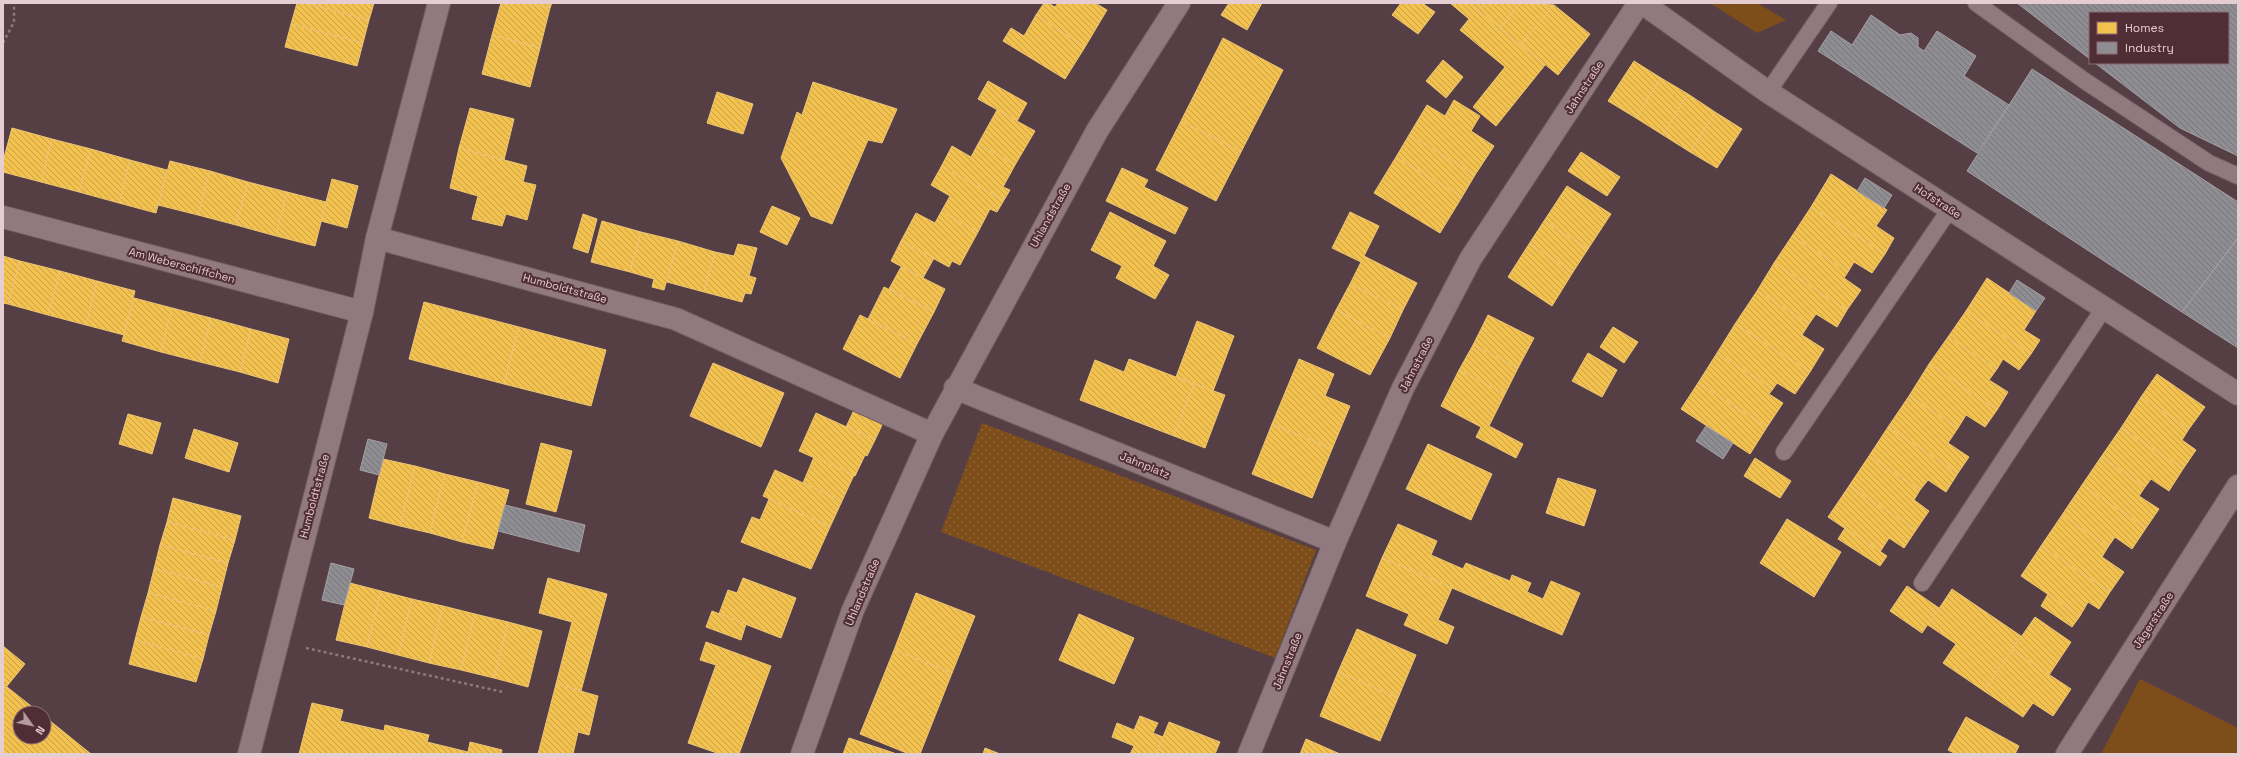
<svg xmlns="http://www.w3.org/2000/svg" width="2241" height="757" font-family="'Space Grotesk',sans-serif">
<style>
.grass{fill:#7e4e1a}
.park{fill:url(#park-dots)}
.homes{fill:url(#homes-back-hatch);stroke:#eec576}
.industry{fill:url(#industry-back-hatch);stroke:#a7a0a5}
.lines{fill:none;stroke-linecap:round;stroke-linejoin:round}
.service-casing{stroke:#705d61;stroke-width:18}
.minor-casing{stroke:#705d61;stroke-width:24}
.path{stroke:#8c797d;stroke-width:2.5;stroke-dasharray:3 3;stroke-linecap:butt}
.service{stroke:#90797f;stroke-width:16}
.minor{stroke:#90797f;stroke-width:22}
.labels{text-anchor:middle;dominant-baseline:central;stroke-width:4;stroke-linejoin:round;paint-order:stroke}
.street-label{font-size:11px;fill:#e5cdd2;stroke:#512d36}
</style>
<defs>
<pattern id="park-dots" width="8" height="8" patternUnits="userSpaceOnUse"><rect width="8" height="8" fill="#7e4e1a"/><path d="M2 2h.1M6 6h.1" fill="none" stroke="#90663a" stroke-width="1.8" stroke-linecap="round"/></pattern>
<pattern id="homes-back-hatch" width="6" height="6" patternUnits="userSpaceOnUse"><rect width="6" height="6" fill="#f2c14e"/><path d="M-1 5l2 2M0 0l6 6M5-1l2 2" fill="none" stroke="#c7a04a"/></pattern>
<pattern id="industry-back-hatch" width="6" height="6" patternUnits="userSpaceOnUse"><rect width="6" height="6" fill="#8d8d92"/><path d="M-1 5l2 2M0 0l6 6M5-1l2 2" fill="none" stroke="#777579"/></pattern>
</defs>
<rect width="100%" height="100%" fill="#553f44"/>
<g class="grass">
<path d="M 1710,3 L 1757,3 L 1786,20 L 1757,33 Z"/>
<path d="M 2140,679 L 2238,728 L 2238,754 L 2101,754 Z"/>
</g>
<path class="park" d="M 982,423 L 1316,550 L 1275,658 L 941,532 Z"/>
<g class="homes">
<path d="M 297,3 L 306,3 L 369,20 L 363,43 L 291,24 Z"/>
<path d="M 306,3 L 374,3 L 369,20 Z"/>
<path d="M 501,3 L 529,3 L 550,8 L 540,48 L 492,35 Z"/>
<path d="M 529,3 L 552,3 L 550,8 Z"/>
<path d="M 1044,3 L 1048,3 L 1055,7 L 1058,3 L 1095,3 L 1107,10 L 1085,47 L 1036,15 Z"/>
<path d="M 1229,3 L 1262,3 L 1247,30 L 1221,15 Z"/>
<path d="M 1401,3 L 1422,3 L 1435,12 L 1418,34 L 1392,15 Z"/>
<path d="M 1450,3 L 1469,3 L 1545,65 L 1496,126 L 1473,107 L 1505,67 L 1460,30 L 1469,19 Z"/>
<path d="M 1469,3 L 1486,3 L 1479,11 Z"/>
<path d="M 1486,3 L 1520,3 L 1500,28 L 1479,11 Z"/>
<path d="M 1520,3 L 1554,5 L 1521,45 L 1500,28 Z"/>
<path d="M 1554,5 L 1590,34 L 1558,75 L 1521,45 Z"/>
<path d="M 1036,15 L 1085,47 L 1065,79 L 1003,41 L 1011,28 L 1024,36 Z"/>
<path d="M 291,24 L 363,43 L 357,66 L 285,47 Z"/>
<path d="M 492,35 L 540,48 L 530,87 L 482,74 Z"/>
<path d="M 1223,38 L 1283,70 L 1241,152 L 1181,121 Z"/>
<path d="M 1443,60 L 1463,77 L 1446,98 L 1426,81 Z"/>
<path d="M 1634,61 L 1661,78 L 1636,118 L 1608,101 Z"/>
<path d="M 1661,78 L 1688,94 L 1663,135 L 1636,118 Z"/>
<path d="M 988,81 L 1027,103 L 1017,121 L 978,99 Z"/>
<path d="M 813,82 L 897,109 L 882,143 L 868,140 L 832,224 L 811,216 L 781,158 L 797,112 L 802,115 Z"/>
<path d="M 717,92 L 753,104 L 743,134 L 707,123 Z"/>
<path d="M 1688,94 L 1715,112 L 1690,152 L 1663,135 Z"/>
<path d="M 1454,100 L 1480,116 L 1471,131 L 1494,146 L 1475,175 L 1409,135 L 1427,105 L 1445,116 Z"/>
<path d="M 470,108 L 514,119 L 504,160 L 459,148 Z"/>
<path d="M 997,110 L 1035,131 L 1015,165 L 978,144 Z"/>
<path d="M 1715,112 L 1742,129 L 1717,168 L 1690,152 Z"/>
<path d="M 1181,121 L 1241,152 L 1216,201 L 1156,170 Z"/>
<path d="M 12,128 L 52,139 L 41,182 L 3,172 L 3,161 Z"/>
<path d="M 1409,135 L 1475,175 L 1462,197 L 1396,157 Z"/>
<path d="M 52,139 L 91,149 L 79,192 L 41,182 Z"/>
<path d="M 978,144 L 1015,165 L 1003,187 L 1010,190 L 1004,200 L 941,167 L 952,146 L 971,157 Z"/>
<path d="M 459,148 L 527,166 L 523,182 L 536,185 L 527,220 L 506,214 L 502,226 L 472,219 L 478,196 L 450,188 Z"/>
<path d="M 91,149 L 130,160 L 119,203 L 79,192 Z"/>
<path d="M 1581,152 L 1620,177 L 1607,196 L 1568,171 Z"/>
<path d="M 1396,157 L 1462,197 L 1440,233 L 1374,193 Z"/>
<path d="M 130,160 L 167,170 L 156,213 L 119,203 Z"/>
<path d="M 170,161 L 210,171 L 198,215 L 158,205 Z"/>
<path d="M 941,167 L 1004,200 L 997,212 L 990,209 L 978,232 L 941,212 L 950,196 L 931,185 Z"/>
<path d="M 1122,168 L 1148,180 L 1144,187 L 1188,208 L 1175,234 L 1106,201 Z"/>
<path d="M 210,171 L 248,182 L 236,225 L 198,215 Z"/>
<path d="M 1831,174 L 1887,210 L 1876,226 L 1894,238 L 1885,254 L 1811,207 Z"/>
<path d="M 332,179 L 358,186 L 347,228 L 321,221 Z"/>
<path d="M 248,182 L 287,192 L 276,236 L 236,225 Z"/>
<path d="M 1567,186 L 1611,214 L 1588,249 L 1544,221 Z"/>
<path d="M 287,192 L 326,202 L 315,246 L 276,236 Z"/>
<path d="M 772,206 L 800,218 L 787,245 L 760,232 Z"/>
<path d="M 1811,207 L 1885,254 L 1872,273 L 1854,262 L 1848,272 L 1792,236 Z"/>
<path d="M 941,212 L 978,232 L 960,265 L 952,261 L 949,267 L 901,241 L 916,213 L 935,223 Z"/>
<path d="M 1110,212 L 1166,241 L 1153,266 L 1169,275 L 1155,299 L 1116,278 L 1122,266 L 1091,250 Z"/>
<path d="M 1350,212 L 1379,226 L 1364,256 L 1417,283 L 1403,310 L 1350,284 L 1361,262 L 1332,248 Z"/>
<path d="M 583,214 L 597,219 L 588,253 L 573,248 Z"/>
<path d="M 602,221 L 641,232 L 630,272 L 591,262 Z"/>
<path d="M 1544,221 L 1588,249 L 1573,272 L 1529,244 Z"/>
<path d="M 641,232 L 678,241 L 664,290 L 652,287 L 654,279 L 630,272 Z"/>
<path d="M 1792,236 L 1848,272 L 1844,278 L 1861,290 L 1847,310 L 1774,263 Z"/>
<path d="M 678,241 L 715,252 L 704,292 L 667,282 Z"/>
<path d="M 901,241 L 934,258 L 923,278 L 891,261 Z"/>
<path d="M 738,244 L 757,248 L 749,276 L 756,278 L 751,294 L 745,293 L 742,302 L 704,292 L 715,252 L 734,256 Z"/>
<path d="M 1529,244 L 1573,272 L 1552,306 L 1508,277 Z"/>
<path d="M 3,256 L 20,261 L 8,304 L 3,303 Z"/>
<path d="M 20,261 L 60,271 L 48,315 L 8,304 Z"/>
<path d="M 1774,263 L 1847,310 L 1837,327 L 1816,314 L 1809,324 L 1757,291 Z"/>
<path d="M 901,267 L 945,289 L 934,312 L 889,289 Z"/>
<path d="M 60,271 L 97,281 L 86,325 L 48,315 Z"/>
<path d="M 1987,278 L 2036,311 L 2024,330 L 2040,340 L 2031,354 L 1966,311 Z"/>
<path d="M 97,281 L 135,291 L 124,335 L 86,325 Z"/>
<path d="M 1350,284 L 1403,310 L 1390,338 L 1336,310 Z"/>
<path d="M 884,287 L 934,312 L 917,344 L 868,319 Z"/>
<path d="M 1757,291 L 1809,324 L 1802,335 L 1824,349 L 1810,372 L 1735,324 Z"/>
<path d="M 134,298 L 172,308 L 161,352 L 122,341 Z"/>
<path d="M 424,302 L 519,327 L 504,384 L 409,359 Z"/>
<path d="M 172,308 L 211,318 L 200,362 L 161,352 Z"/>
<path d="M 1336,310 L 1390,338 L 1370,375 L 1317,348 Z"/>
<path d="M 1966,311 L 2031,354 L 2019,370 L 2003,359 L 1997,369 L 1948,337 Z"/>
<path d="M 860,315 L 917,344 L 900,378 L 843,349 Z"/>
<path d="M 1488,315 L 1534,338 L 1518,368 L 1473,345 Z"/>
<path d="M 211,318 L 251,329 L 240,372 L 200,362 Z"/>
<path d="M 1197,321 L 1234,336 L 1213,391 L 1176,377 Z"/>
<path d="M 1735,324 L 1810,372 L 1795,394 L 1777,383 L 1773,389 L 1717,353 Z"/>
<path d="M 519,327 L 606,350 L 591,406 L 504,384 Z"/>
<path d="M 1613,327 L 1638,342 L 1624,363 L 1600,347 Z"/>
<path d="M 251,329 L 289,339 L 278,383 L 240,372 Z"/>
<path d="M 1948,337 L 1997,369 L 1989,380 L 2008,392 L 1997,410 L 1929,364 Z"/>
<path d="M 1473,345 L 1518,368 L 1505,394 L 1459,370 Z"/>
<path d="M 1588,353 L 1617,370 L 1602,397 L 1572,381 Z"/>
<path d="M 1717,353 L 1773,389 L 1769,394 L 1783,403 L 1767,427 L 1698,383 Z"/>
<path d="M 1129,359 L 1194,384 L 1174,436 L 1080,400 L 1095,360 L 1124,372 Z"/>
<path d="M 1299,359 L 1334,374 L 1325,396 L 1350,406 L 1332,449 L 1272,424 Z"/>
<path d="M 713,363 L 784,393 L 761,447 L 690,416 Z"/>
<path d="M 1929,364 L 1997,410 L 1985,427 L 1966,415 L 1958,428 L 1909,396 Z"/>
<path d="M 1459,370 L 1505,394 L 1489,426 L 1523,444 L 1516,458 L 1476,437 L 1481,427 L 1441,406 Z"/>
<path d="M 2157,374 L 2205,407 L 2189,429 L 2141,397 Z"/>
<path d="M 1698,383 L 1767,427 L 1750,454 L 1681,409 Z"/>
<path d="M 1194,384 L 1225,395 L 1205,448 L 1174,436 Z"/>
<path d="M 1909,396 L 1958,428 L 1948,443 L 1969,457 L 1958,473 L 1888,427 Z"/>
<path d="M 2141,397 L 2189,429 L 2182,440 L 2196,450 L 2183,469 L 2121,428 Z"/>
<path d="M 854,410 L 883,423 L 875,440 L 846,427 Z"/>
<path d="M 816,413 L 875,440 L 867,456 L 865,455 L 855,476 L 799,451 Z"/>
<path d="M 128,414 L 161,423 L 152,454 L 119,444 Z"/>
<path d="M 1272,424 L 1332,449 L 1312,498 L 1252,474 Z"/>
<path d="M 1888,427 L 1958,473 L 1946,492 L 1928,480 L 1920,490 L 1869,456 Z"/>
<path d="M 2121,428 L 2183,469 L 2169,491 L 2151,479 L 2145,487 L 2101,457 Z"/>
<path d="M 194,429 L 238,443 L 229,472 L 185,458 Z"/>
<path d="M 541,443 L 572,451 L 556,512 L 526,504 Z"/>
<path d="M 1428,444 L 1492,474 L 1471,520 L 1406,489 Z"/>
<path d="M 1869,456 L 1920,490 L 1914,500 L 1929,511 L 1916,530 L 1849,486 Z"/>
<path d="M 814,457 L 854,475 L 842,501 L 803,483 Z"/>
<path d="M 2101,457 L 2145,487 L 2139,496 L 2159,509 L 2146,528 L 2082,485 Z"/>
<path d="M 1755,458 L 1791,481 L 1780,498 L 1744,476 Z"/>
<path d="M 383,459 L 415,466 L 400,526 L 369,518 Z"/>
<path d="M 415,466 L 445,474 L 430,533 L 400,526 Z"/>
<path d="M 775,470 L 842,501 L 830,527 L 763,496 Z"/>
<path d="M 445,474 L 478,482 L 462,542 L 430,533 Z"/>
<path d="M 1558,478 L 1596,490 L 1584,526 L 1546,513 Z"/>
<path d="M 478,482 L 509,490 L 493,549 L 462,542 Z"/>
<path d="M 2082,485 L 2146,528 L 2132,549 L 2115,537 L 2108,547 L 2062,515 Z"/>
<path d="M 1849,486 L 1916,530 L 1904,548 L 1889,538 L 1880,552 L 1828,517 Z"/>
<path d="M 173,498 L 241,516 L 235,540 L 167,522 Z"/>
<path d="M 769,499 L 830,527 L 811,569 L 741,542 L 752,517 L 760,520 Z"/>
<path d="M 2062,515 L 2108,547 L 2102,557 L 2124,572 L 2110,592 L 2041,546 Z"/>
<path d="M 1787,519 L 1841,552 L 1814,597 L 1760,563 Z"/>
<path d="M 167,522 L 235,540 L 228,563 L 160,545 Z"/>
<path d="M 1398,524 L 1437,541 L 1431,555 L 1463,569 L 1466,563 L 1510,581 L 1512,575 L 1531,583 L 1527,592 L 1543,599 L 1551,581 L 1580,593 L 1562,635 L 1382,558 Z"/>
<path d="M 1845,528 L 1887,556 L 1880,566 L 1838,539 Z"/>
<path d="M 160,545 L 228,563 L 222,587 L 154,569 Z"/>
<path d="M 2041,546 L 2110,592 L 2099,609 L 2088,602 L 2080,616 L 2021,576 Z"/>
<path d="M 1382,558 L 1452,588 L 1438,620 L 1454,627 L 1447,644 L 1404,625 L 1409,614 L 1366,596 Z"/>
<path d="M 154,569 L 222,587 L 216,611 L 148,593 Z"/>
<path d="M 548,578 L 607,594 L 581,691 L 556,684 L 572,622 L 539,613 Z"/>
<path d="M 743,578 L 796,598 L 781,638 L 719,614 L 728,590 L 737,593 Z"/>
<path d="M 350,583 L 381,591 L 367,647 L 336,640 Z"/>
<path d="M 1907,586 L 1939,608 L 1922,633 L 1890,611 Z"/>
<path d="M 1952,589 L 2021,636 L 1984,691 L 1943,663 L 1956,644 L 1928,625 Z"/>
<path d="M 381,591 L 412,599 L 398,655 L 367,647 Z"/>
<path d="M 148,593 L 216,611 L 209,635 L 141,617 Z"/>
<path d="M 916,593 L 975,616 L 952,673 L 894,650 Z"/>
<path d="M 2048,594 L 2080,616 L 2072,627 L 2041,606 Z"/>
<path d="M 412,599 L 443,606 L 429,663 L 398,655 Z"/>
<path d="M 443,606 L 475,614 L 461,670 L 429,663 Z"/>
<path d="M 712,611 L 746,624 L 741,640 L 706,627 Z"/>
<path d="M 475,614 L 508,622 L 494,678 L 461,670 Z"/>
<path d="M 1079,614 L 1134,638 L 1114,684 L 1059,660 Z"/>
<path d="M 141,617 L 209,635 L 203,659 L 135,640 Z"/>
<path d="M 2035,617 L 2071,642 L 2049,675 L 2012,650 Z"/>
<path d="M 508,622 L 542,631 L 528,687 L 494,678 Z"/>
<path d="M 1357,629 L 1416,655 L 1398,698 L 1338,672 Z"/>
<path d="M 135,640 L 203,659 L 196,682 L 129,664 Z"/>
<path d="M 706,642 L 771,666 L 739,754 L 720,754 L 688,743 L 716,665 L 700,660 Z"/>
<path d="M 3,646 L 25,664 L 3,691 Z"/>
<path d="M 894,650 L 952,673 L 920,754 L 909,754 L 860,734 Z"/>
<path d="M 2012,650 L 2071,689 L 2053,716 L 2033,703 L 2023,717 L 1984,691 Z"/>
<path d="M 1338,672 L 1398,698 L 1380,741 L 1320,716 Z"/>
<path d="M 556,684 L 598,696 L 589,735 L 578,732 L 573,754 L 538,754 Z"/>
<path d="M 7,687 L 40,713 L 20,713 L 20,737 L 44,737 L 44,716 L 91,754 L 3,754 L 3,691 Z"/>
<path d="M 312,703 L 343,710 L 340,721 L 384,731 L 385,725 L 429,735 L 427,742 L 468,752 L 470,742 L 502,750 L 501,754 L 299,754 Z"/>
<path d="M 1140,716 L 1158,723 L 1153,733 L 1163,737 L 1156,754 L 1130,754 L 1134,746 L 1112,737 L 1117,723 L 1134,730 Z"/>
<path d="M 1966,717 L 2019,746 L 2015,754 L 1956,754 L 1948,750 Z"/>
<path d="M 1169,722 L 1220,742 L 1215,754 L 1156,754 Z"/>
<path d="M 849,738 L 894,753 L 894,754 L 843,754 Z"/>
<path d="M 1306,739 L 1340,754 L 1300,754 Z"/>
<path d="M 985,748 L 1000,754 L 983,754 Z"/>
</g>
<g class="industry">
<path d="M 2017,3 L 2238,3 L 2238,156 L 2180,128 L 2095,63 L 2228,63 L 2228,13 L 2090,13 L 2090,59 Z"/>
<path d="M 1871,15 L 1900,35 L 1911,33 L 1918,38 L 1918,47 L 1924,51 L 1937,31 L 1976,56 L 1964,76 L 2009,105 L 1977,153 L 1818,51 L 1831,31 L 1852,45 Z"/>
<path d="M 2032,69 L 2238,202 L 2238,238 L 2182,312 L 1967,171 Z"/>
<path d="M 1865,178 L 1892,195 L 1884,208 L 1857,191 Z"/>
<path d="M 2238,238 L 2238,348 L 2182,312 Z"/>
<path d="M 2017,280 L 2045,298 L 2036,311 L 2009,293 Z"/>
<path d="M 1706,426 L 1733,443 L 1723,459 L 1696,441 Z"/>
<path d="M 368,439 L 387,444 L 379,475 L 360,470 Z"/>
<path d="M 505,505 L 585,525 L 579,552 L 498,531 Z"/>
<path d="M 331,563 L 354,569 L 344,605 L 322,600 Z"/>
</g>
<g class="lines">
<defs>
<g id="service">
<path d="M 1976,3 L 2085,81 L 2209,163 L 2238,176"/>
<path d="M 1768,92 L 1829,3"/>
<path d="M 1784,452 L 1950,209"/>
<path d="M 1922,583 L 2104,308"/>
</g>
<g id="minor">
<path d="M 1642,3 L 1768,92 L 2238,394"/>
<path d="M 3,217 L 362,312"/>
<path d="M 377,238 L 676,319 L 932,434"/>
<path d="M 955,388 L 1335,542"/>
<path d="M 249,754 L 362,312 L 377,238 L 439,3"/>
<path d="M 802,754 L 853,610 L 932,434 L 1097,131 L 1179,3"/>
<path d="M 1249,754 L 1335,542 L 1403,388 L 1471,258 L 1639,3"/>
<path d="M 2067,754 L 2238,486"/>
</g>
</defs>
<use href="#service" class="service-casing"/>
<use href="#minor" class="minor-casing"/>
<g class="path">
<path d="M 3,43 L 14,22 L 14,3"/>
<path d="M 306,648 L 503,692"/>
</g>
<use href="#service" class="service"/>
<use href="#minor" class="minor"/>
</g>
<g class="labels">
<g class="street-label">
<text transform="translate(1584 87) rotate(-57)">Jahnstraße</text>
<text transform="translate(1938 201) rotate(33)">Hofstraße</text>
<text transform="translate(1050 215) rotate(-61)">Uhlandstraße</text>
<text transform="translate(182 265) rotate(15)">Am Weberschiffchen</text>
<text transform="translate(565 288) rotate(15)">Humboldtstraße</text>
<text transform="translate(1416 364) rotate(-63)">Jahnstraße</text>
<text transform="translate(1145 465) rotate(22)">Jahnplatz</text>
<text transform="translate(314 496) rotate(-75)">Humboldtstraße</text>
<text transform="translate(862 592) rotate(-67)">Uhlandstraße</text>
<text transform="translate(2153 620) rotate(-57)">Jägerstraße</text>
<text transform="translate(1287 661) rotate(-68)">Jahnstraße</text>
</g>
</g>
<rect width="2241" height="757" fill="none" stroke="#e5cdd2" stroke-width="8"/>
<rect x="2089" y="12" width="140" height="52" fill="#512d36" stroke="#8c6d74"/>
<rect x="2097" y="22" width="20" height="12" fill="#f2c14e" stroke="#8c6d74"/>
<text x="2125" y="32" font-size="12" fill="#e5cdd2">Homes</text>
<rect x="2097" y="42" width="20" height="12" fill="#8d8d92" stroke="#8c6d74"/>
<text x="2125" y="52" font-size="12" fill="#e5cdd2">Industry</text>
<g transform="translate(32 725) rotate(123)"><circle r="19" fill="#512d36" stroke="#8c6d74"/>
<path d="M0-3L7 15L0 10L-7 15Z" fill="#b39ba0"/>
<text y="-6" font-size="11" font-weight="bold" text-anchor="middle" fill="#e5cdd2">N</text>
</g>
</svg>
